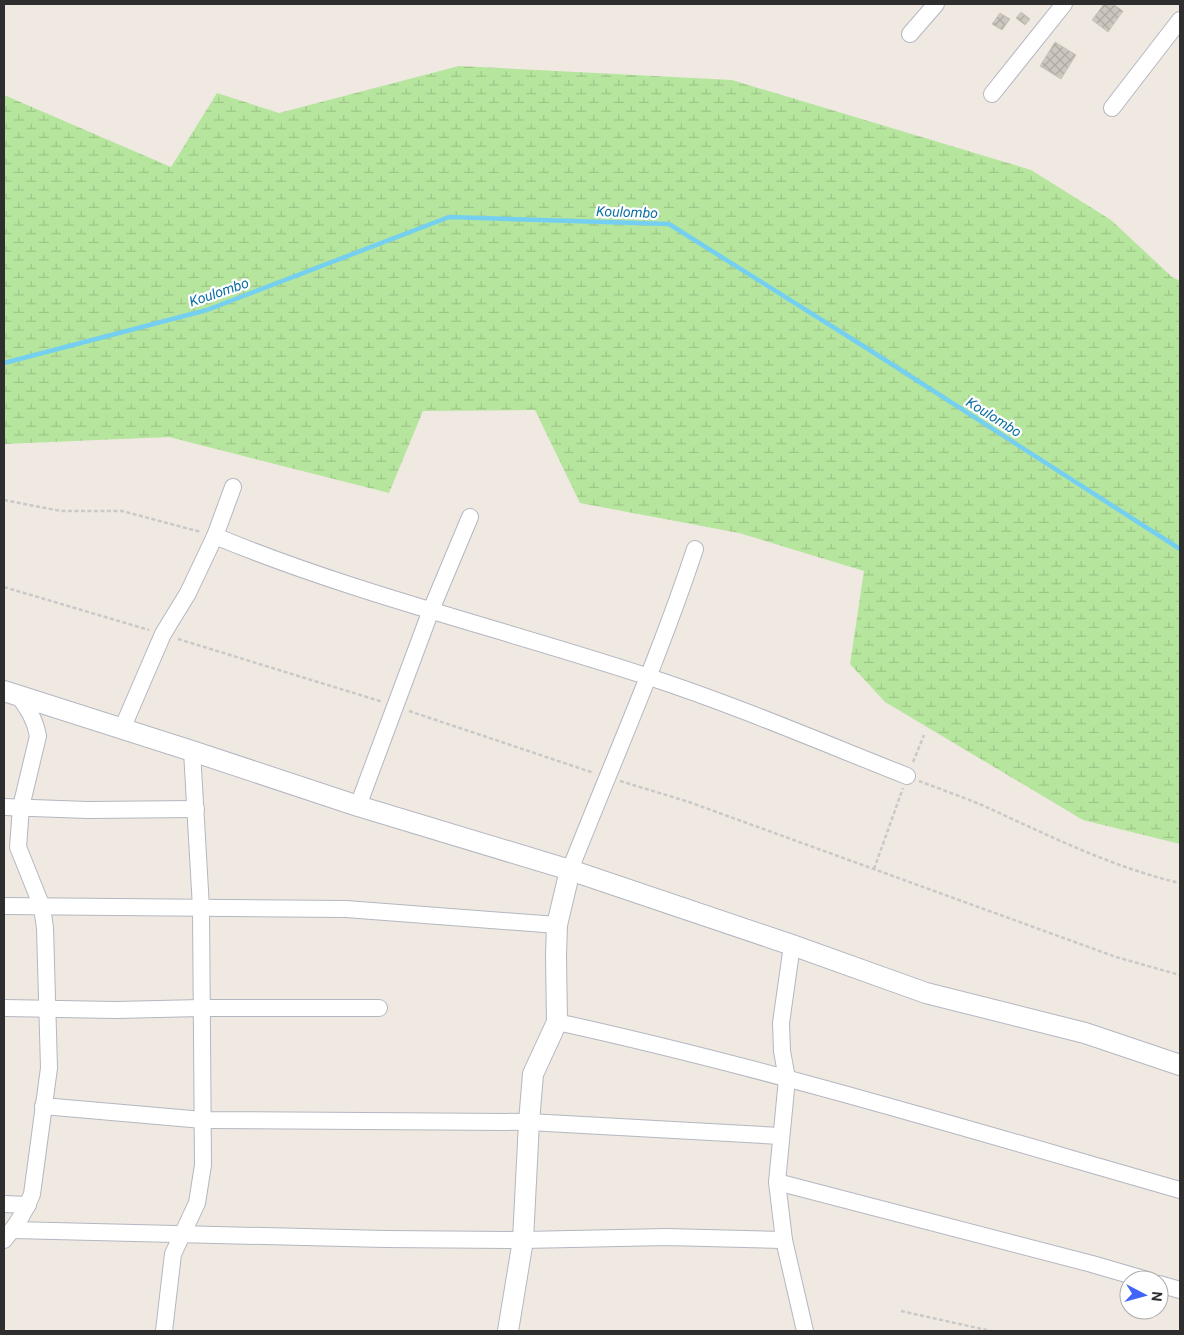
<svg xmlns="http://www.w3.org/2000/svg" width="1184" height="1335" font-family="Roboto,sans-serif">
<style>
.wetland{fill:url(#wetland-marsh)}
.lines{fill:none;stroke-linecap:round;stroke-linejoin:round}
.stream{stroke:#75cff0;stroke-width:4.5}
.building{fill:url(#building-cross-hatch);stroke:#cbc5ba}
.minor-casing{stroke:#b4b7c1;stroke-width:18}
.tertiary-casing{stroke:#b4b7c1;stroke-width:22}
.path{stroke:#c9c9c9;stroke-width:2.5;stroke-dasharray:4 2.5;stroke-linecap:butt}
.minor{stroke:#fff;stroke-width:16}
.tertiary{stroke:#fff;stroke-width:20}
.labels{text-anchor:middle;dominant-baseline:central;stroke-width:4.5;stroke-linejoin:round;paint-order:stroke}
.water-label{font-size:14px;font-style:italic;fill:#0d6fa3;stroke:#fff}
</style>
<defs>
<pattern id="wetland-marsh" width="20" height="14" patternUnits="userSpaceOnUse" patternTransform="scale(1.25)"><rect width="20" height="14" fill="#b6e59e"/><path d="M1 5h8M5 5V1M11 12h8M15 12V8" fill="none" stroke="#9dc588"/></pattern>
<pattern id="building-cross-hatch" width="8" height="8" patternUnits="userSpaceOnUse" patternTransform="scale(1.25)"><rect width="8" height="8" fill="#cbc7bf"/><path d="M0 0l8 8M0 8l8-8" fill="none" stroke="#afaba4"/></pattern>
</defs>
<rect width="100%" height="100%" fill="#efe9e1"/>
<path class="wetland" d="M 459,66 L 732,80 L 1031,170 L 1111,220 L 1172,277 L 1180,281 L 1180,844 L 1083,820 L 885,702 L 850,664 L 864,571 L 739,533 L 580,503 L 535,410 L 423,411 L 389,493 L 169,437 L 4,444 L 4,95 L 171,167 L 217,93 L 279,113 Z"/>
<g class="lines">
<path class="stream" d="M 4,363 L 207,310 L 449,217 L 669,224 L 868,349 L 1180,549"/>
</g>
<g class="building">
<path d="M 1104,4 L 1113,4 L 1123,11 L 1108,32 L 1092,20 Z"/>
<path d="M 1021,12 L 1030,19 L 1025,25 L 1016,18 Z"/>
<path d="M 1000,13 L 1010,19 L 1002,30 L 992,24 Z"/>
<path d="M 1055,42 L 1076,55 L 1061,79 L 1040,66 Z"/>
</g>
<g class="lines">
<defs>
<g id="minor">
<path d="M 910,34 L 936,4"/>
<path d="M 992,94 L 1064,4"/>
<path d="M 1112,108 L 1180,20"/>
<path d="M 215,536 C 355,594 503,629 646,676 C 735,705 821,742 907,776"/>
<path d="M 122,729 L 163,634 L 188,593 L 215,536 L 233,487"/>
<path d="M 358,806 L 431,610 L 470,517"/>
<path d="M 4,807 L 88,810 L 196,809"/>
<path d="M 570,870 C 612,763 659,658 695,549"/>
<path d="M 4,906 L 346,909 L 557,925"/>
<path d="M 792,945 L 781,1023 L 782,1051 L 787,1079 L 777,1182 L 784,1240 L 805,1331"/>
<path d="M 4,1008 L 116,1010 L 201,1008 L 379,1008"/>
<path d="M 557,1022 C 767,1068 974,1131 1180,1190"/>
<path d="M 43,1106 L 203,1120 L 529,1122 L 780,1136"/>
<path d="M 777,1182 L 1092,1264 L 1147,1280"/>
<path d="M 4,1204 L 28,1205"/>
<path d="M 13,1230 L 385,1239 L 523,1240 L 667,1237 L 784,1240"/>
<path d="M 4,1240 C 16,1226 26,1211 32,1194 L 49,1068 L 45,928 L 42,907 L 18,847 L 21,807 L 38,736 C 35,719 28,709 18,695"/>
<path d="M 1159,1284 L 1180,1290"/>
<path d="M 164,1331 L 173,1254 L 197,1203 L 203,1165 L 201,908 L 192,751"/>
</g>
<g id="tertiary">
<path d="M 4,691 L 192,751 L 358,806 L 570,870 L 792,945 L 926,993 L 1085,1033 L 1180,1065"/>
<path d="M 508,1331 L 523,1240 L 529,1122 L 533,1074 L 557,1022 L 556,956 L 557,925 L 570,870"/>
</g>
</defs>
<use href="#minor" class="minor-casing"/>
<use href="#tertiary" class="tertiary-casing"/>
<g class="path">
<path d="M 4,500 L 61,511 L 122,511 L 201,532"/>
<path d="M 4,587 L 149,630"/>
<path d="M 178,639 L 383,702"/>
<path d="M 409,711 L 594,773"/>
<path d="M 913,762 L 924,735"/>
<path d="M 620,781 L 689,802 L 1116,957 L 1180,975"/>
<path d="M 919,781 C 940,789 963,797 984,806 C 1048,835 1111,867 1180,883"/>
<path d="M 874,869 L 903,788"/>
<path d="M 901,1311 L 991,1331"/>
</g>
<use href="#minor" class="minor"/>
<use href="#tertiary" class="tertiary"/>
</g>
<g class="labels">
<g class="water-label">
<text transform="translate(627 212) rotate(2)">Koulombo</text>
<text transform="translate(219 292) rotate(-19)">Koulombo</text>
<text transform="translate(994 417) rotate(32)">Koulombo</text>
</g>
</g>
<rect width="1184" height="1335" fill="none" stroke="#2e2e2e" stroke-width="10"/>
<g transform="translate(1144 1295) rotate(96)"><circle r="24" fill="#ffffff" stroke="#ababab"/>
<path d="M0-4L9 19L0 12L-9 19Z" fill="#4264fb"/>
<text y="-8" font-size="14" font-weight="bold" text-anchor="middle" fill="#2e2e2e">N</text>
</g>
</svg>
